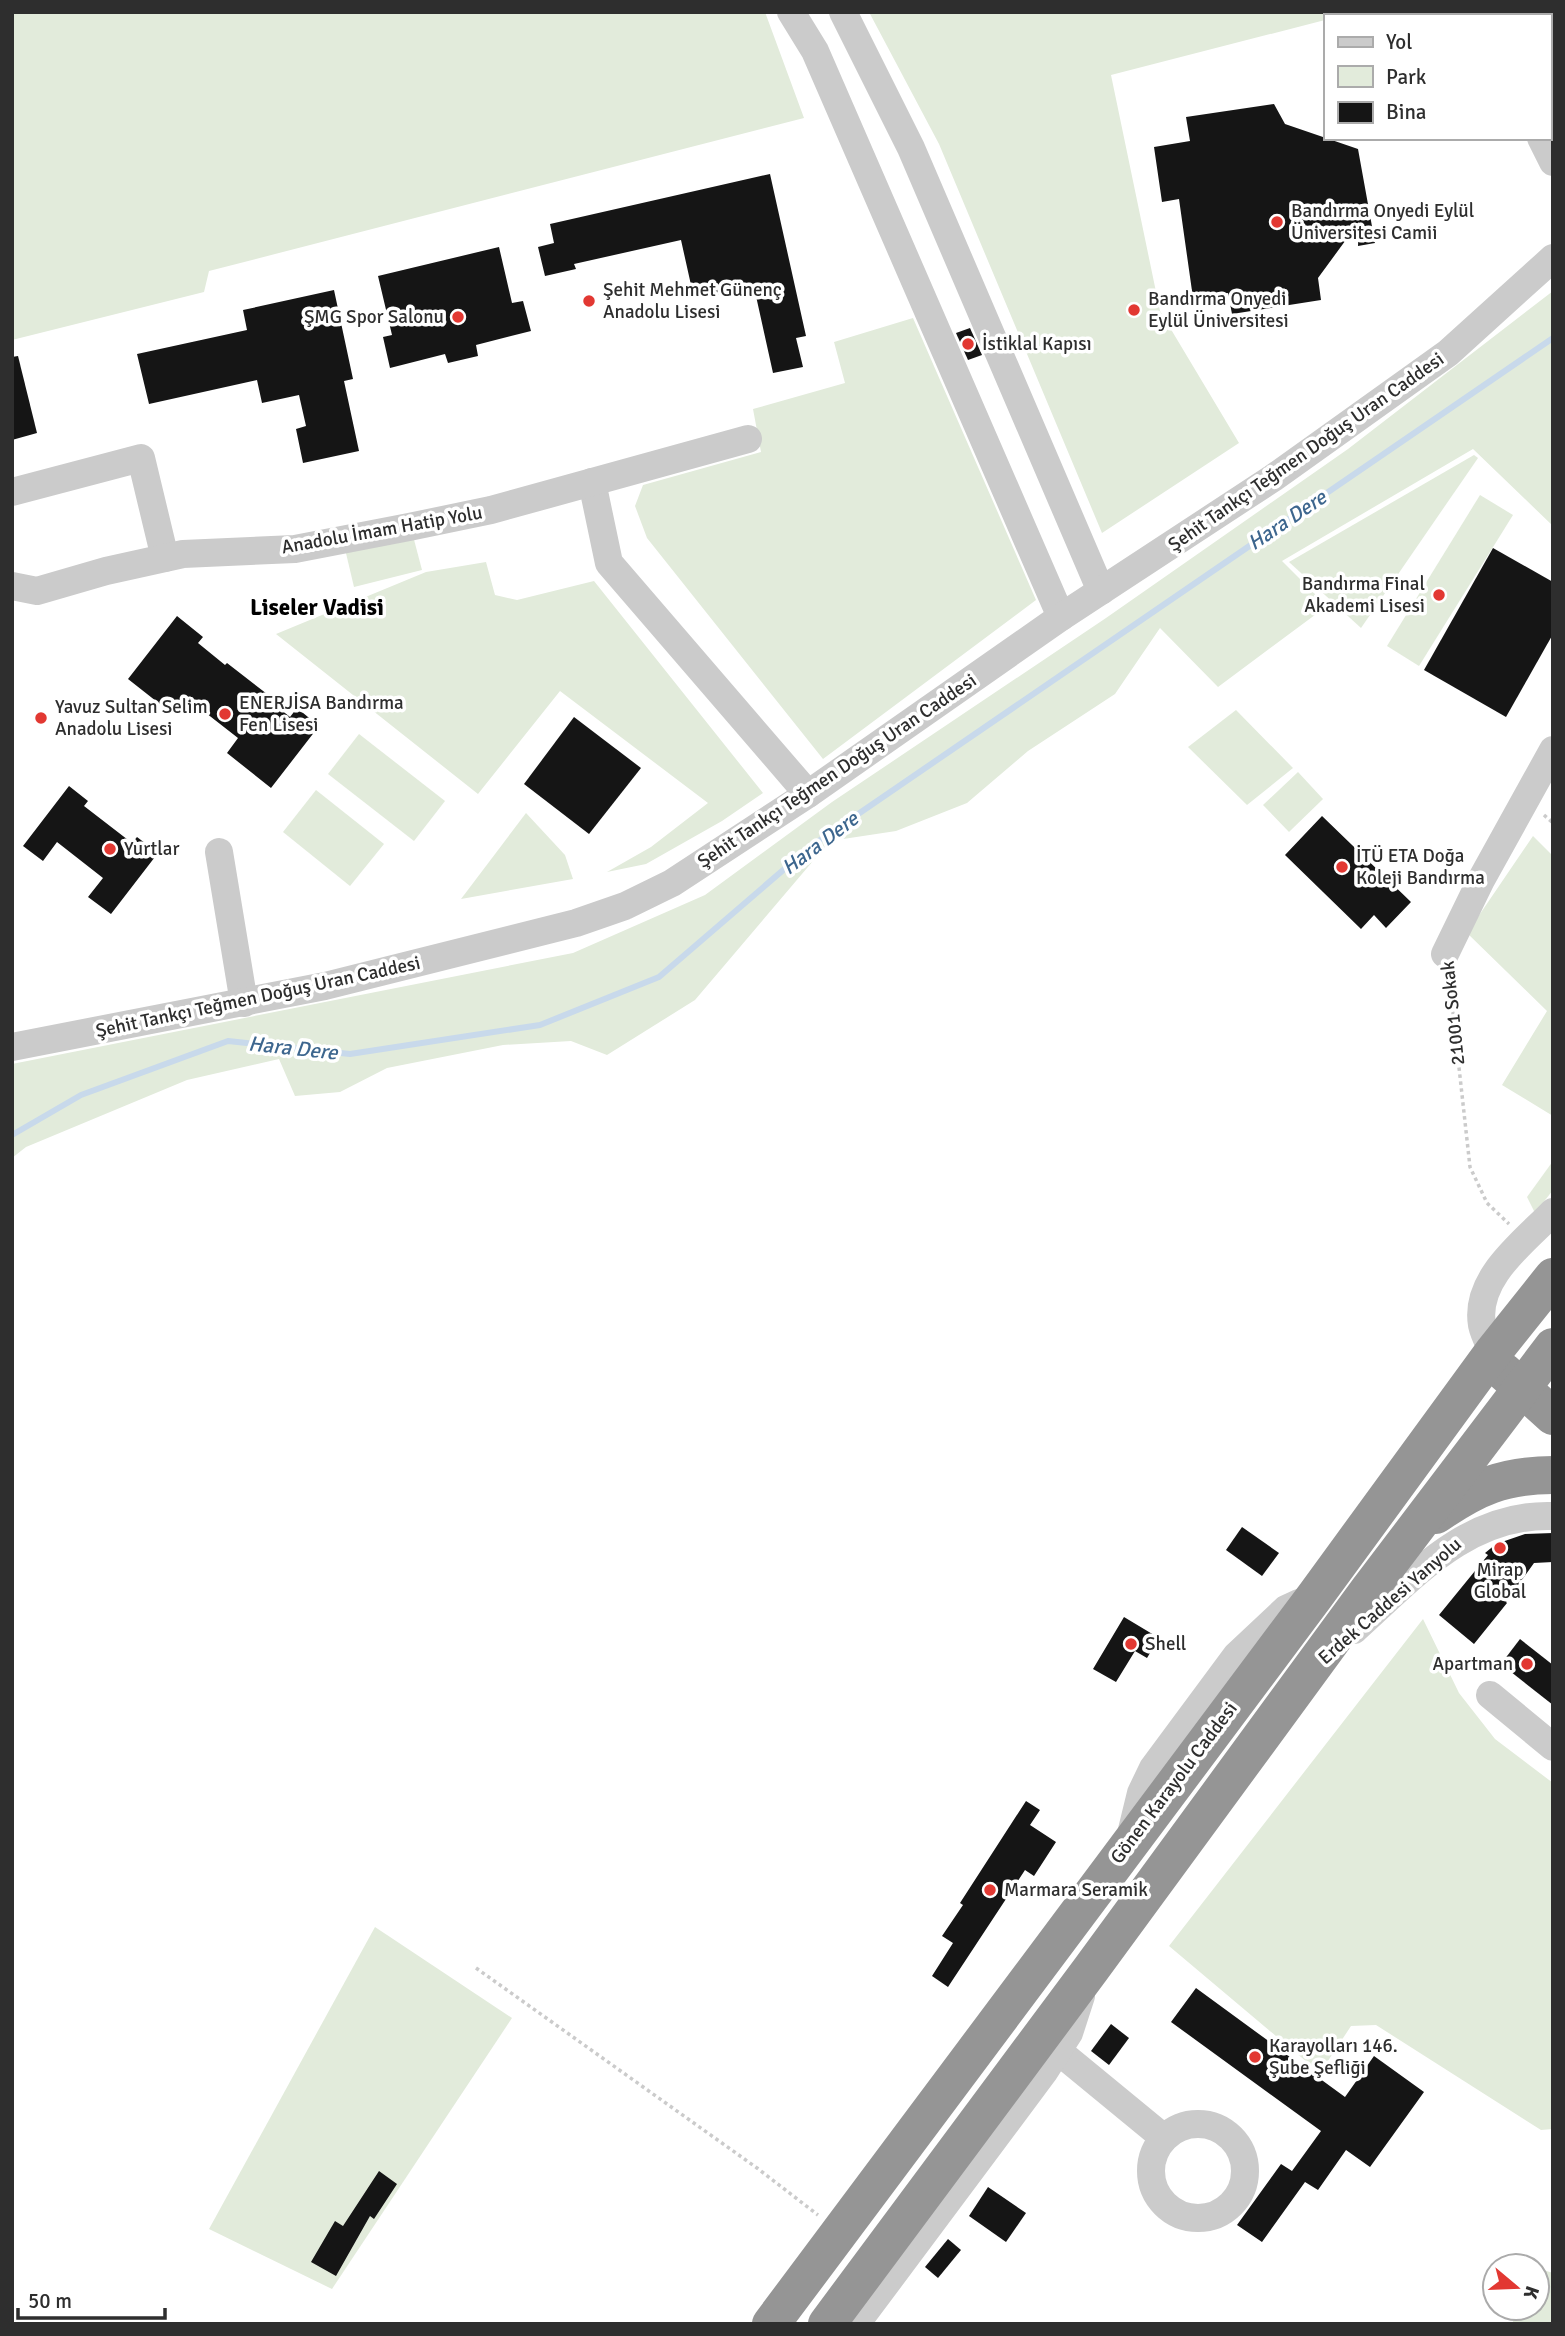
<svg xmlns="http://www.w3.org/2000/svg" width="1565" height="2336" font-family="Signika,sans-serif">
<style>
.green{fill:#e2ebdb}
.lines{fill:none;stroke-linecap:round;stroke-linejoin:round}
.stream{stroke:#c8d9eb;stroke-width:6}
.building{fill:#151515}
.path{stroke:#cbcbcb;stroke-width:3.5;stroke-dasharray:3.5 3.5;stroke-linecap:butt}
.minor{stroke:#cbcbcb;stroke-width:28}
.highway{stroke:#959595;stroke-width:38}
.poi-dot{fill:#e23832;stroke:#fff;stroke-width:2.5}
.labels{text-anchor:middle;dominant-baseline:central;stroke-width:7;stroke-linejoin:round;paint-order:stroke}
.poi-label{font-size:19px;fill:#2e2e2e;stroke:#fff;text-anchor:start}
.street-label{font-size:19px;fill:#2e2e2e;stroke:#fff}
.water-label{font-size:21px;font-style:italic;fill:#3d668e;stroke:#fff}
.quarter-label{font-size:23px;font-weight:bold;fill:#000;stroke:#fff}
</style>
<rect width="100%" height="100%" fill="#fff"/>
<g class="green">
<path d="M 12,12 L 765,12 L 804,118 L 209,271 L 204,292 L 12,340 Z"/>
<path d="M 869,12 L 1354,12 L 1340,16 L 1325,16 L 1325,20 L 1111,75 L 1160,311 L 1239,443 L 1102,533 L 939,144 Z"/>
<path d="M 1553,291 L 1553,526 L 1473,449 L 1282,561 L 1327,606 L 1218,687 L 1160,628 L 1115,694 L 1028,751 L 967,803 L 896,831 L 830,841 L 695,1000 L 607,1055 L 571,1041 L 503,1045 L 387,1068 L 340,1092 L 295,1096 L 279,1059 L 187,1080 L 26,1147 L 12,1158 L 12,1064 L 573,953 L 705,895 L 832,802 L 1106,618 L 1348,449 Z"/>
<path d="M 913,318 L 1036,600 L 823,759 L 647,538 L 635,506 L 643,485 L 761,452 L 753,409 L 845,383 L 834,342 Z"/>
<path d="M 1474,455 L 1478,458 L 1361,628 L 1289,562 Z"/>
<path d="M 1480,495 L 1513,515 L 1419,666 L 1387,646 Z"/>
<path d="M 412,532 L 422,570 L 354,587 L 345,549 Z"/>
<path d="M 486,562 L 495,595 L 517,600 L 594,581 L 763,793 L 722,821 L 646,864 L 607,872 L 651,847 L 708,803 L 560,691 L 478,794 L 276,634 L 426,572 Z"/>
<path d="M 1236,710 L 1293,768 L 1247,805 L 1188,747 Z"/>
<path d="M 359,734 L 445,801 L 414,841 L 328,774 Z"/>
<path d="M 1298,772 L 1323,799 L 1289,832 L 1263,805 Z"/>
<path d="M 316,790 L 384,844 L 350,886 L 283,832 Z"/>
<path d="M 526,813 L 565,855 L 573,879 L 461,899 Z"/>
<path d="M 1533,836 L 1553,856 L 1553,1116 L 1502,1085 L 1547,1011 L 1467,933 Z"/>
<path d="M 1553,1161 L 1553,1190 L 1535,1213 L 1527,1197 Z"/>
<path d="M 1423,1619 L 1459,1693 L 1495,1739 L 1553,1783 L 1553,2129 L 1541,2130 L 1376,2025 L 1351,2026 L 1320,2073 L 1169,1946 Z"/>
<path d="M 375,1927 L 512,2018 L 332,2289 L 209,2229 Z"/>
<path d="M 1537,2268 L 1553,2273 L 1553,2324 L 1512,2324 L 1518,2308 L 1537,2308 Z"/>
</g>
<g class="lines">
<path class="stream" d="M 12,1135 L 81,1095 L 228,1041 L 350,1054 L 540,1025 L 659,977 L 810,847 L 1553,338"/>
</g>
<g class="building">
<path d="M 1274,104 L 1285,124 L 1358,149 L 1375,243 L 1358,246 L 1359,222 L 1318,278 L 1321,300 L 1232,314 L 1228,293 L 1193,298 L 1179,199 L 1162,202 L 1154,147 L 1190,141 L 1186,117 Z"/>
<path d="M 770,174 L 806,336 L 796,338 L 803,367 L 773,373 L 754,287 L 713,296 L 691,285 L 681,240 L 574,264 L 576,269 L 545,276 L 538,247 L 554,243 L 550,224 Z"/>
<path d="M 499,247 L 512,303 L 523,301 L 531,331 L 476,345 L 478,356 L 448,363 L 445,354 L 390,368 L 383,337 L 392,335 L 378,276 Z"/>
<path d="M 334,290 L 353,379 L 344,381 L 359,451 L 303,463 L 296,429 L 306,426 L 299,395 L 262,403 L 257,380 L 149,404 L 137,354 L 247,330 L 243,310 Z"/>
<path d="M 970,328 L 982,355 L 968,360 L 956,333 Z"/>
<path d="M 18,356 L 37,433 L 12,440 L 12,357 Z"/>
<path d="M 1493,548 L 1553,582 L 1553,634 L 1506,717 L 1424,670 Z"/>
<path d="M 177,616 L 203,637 L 198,643 L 225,665 L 227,663 L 267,694 L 265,697 L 290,717 L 297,708 L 319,726 L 271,788 L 227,753 L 238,738 L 188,699 L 175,716 L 128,679 Z"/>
<path d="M 574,717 L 641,768 L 589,834 L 524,784 Z"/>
<path d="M 69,786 L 88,801 L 84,806 L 132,843 L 137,837 L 158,853 L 111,914 L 88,897 L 103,878 L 57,842 L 43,861 L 23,846 Z"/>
<path d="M 1322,816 L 1411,902 L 1386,928 L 1374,915 L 1361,929 L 1285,855 Z"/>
<path d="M 1242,1527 L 1279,1553 L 1262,1576 L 1226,1550 Z"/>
<path d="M 1553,1533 L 1553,1562 L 1534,1563 L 1506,1602 L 1507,1603 L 1474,1644 L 1439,1615 L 1488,1555 L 1485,1553 L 1496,1544 L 1525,1534 Z"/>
<path d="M 1124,1617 L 1159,1638 L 1147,1658 L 1135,1651 L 1116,1682 L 1093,1669 Z"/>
<path d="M 1520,1639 L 1553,1665 L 1553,1705 L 1501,1664 Z"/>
<path d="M 1026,1801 L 1040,1810 L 1030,1825 L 1056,1842 L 1034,1876 L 1025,1870 L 948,1987 L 932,1976 L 953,1943 L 942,1936 L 963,1905 L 960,1903 Z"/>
<path d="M 1196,1988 L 1345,2097 L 1374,2056 L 1424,2092 L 1370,2167 L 1346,2150 L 1318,2190 L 1305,2182 L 1262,2242 L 1237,2225 L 1281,2164 L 1292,2171 L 1321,2131 L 1171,2022 Z"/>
<path d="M 1111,2024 L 1129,2038 L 1109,2065 L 1091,2051 Z"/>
<path d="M 379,2171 L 397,2184 L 374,2219 L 370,2216 L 336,2276 L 311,2262 L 335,2221 L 343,2226 Z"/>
<path d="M 988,2187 L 1026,2213 L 1006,2242 L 969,2216 Z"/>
<path d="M 948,2239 L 961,2250 L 938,2278 L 925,2267 Z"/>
</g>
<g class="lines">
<g class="path">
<path d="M 1544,815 L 1553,823"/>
<path d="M 1449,977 L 1470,1167 L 1487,1203 L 1509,1224"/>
<path d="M 476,1968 L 757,2168 L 818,2215"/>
</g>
<g class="minor">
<path d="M 791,12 L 815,51 L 1061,617"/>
<path d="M 843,12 L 911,148 L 1101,591"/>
<path d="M 1477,12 L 1479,16"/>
<path d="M 1514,12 L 1516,16"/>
<path d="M 1549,87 L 1553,95"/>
<path d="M 1541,138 L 1553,162"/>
<path d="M 592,482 L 609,563 L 808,794"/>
<path d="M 12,492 L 141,458 L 165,558"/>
<path d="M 12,586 L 37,591 L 106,571 L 183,554 L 295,549 L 409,527 L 491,510 L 748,439"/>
<path d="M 219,852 L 244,1003"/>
<path d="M 1445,954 L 1481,880 L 1553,750"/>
<path d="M 12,1047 L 325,986 L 576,923 L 625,906 L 672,883 L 808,794 L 1061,617 L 1273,478 L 1448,353 L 1553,258"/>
<path d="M 1498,1366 C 1494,1351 1485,1339 1482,1325 C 1474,1278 1524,1242 1553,1212"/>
<path d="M 1354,1630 C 1412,1578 1467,1513 1553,1516"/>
<path d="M 1490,1695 L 1553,1747"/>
<path d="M 1131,1834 L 1141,1793 L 1153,1768 L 1236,1656 L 1286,1609 L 1299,1603"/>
<path d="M 1057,2050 L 1164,2138"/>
<circle cx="1198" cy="2171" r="47"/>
<path d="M 856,2324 L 1044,2072 L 1069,2033 L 1081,1996"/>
</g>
<g class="highway">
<path d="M 1504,1372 L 1553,1416"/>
<path d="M 1436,1515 C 1476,1487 1504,1475 1553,1475"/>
<path d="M 771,2324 L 1315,1596 L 1494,1351 L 1553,1277"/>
<path d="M 827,2324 L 1091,1969 L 1368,1591 L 1553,1347"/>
</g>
</g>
<g class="poi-dot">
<circle cx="1277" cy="222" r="7"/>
<circle cx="589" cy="301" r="7"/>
<circle cx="1134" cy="310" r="7"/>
<circle cx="458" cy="317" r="7"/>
<circle cx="968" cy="344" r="7"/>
<circle cx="1439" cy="595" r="7"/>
<circle cx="225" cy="714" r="7"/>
<circle cx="41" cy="718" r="7"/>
<circle cx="110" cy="849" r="7"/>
<circle cx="1342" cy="867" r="7"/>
<circle cx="1500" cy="1548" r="7"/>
<circle cx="1131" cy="1644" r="7"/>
<circle cx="1527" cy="1664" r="7"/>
<circle cx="990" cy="1890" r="7"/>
<circle cx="1255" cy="2057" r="7"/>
</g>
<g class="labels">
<g class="poi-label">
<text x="1291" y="211">Bandırma Onyedi Eylül<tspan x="1291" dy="22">Üniversitesi Camii</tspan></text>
<text x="603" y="290">Şehit Mehmet Günenç<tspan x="603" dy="22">Anadolu Lisesi</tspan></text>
<text x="1148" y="299">Bandırma Onyedi<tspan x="1148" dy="22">Eylül Üniversitesi</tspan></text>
<text x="444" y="317" text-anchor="end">ŞMG Spor Salonu</text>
<text x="982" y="344">İstiklal Kapısı</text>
<text x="1425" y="584" text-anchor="end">Bandırma Final<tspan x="1425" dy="22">Akademi Lisesi</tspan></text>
<text x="239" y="703">ENERJİSA Bandırma<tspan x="239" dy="22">Fen Lisesi</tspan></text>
<text x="55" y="707">Yavuz Sultan Selim<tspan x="55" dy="22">Anadolu Lisesi</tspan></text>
<text x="124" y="849">Yurtlar</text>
<text x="1356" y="856">İTÜ ETA Doğa<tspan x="1356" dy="22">Koleji Bandırma</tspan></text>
<text x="1500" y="1570" text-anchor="middle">Mirap<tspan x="1500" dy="22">Global</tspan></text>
<text x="1145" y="1644">Shell</text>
<text x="1513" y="1664" text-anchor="end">Apartman</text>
<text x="1004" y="1890">Marmara Seramik</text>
<text x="1269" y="2046">Karayolları 146.<tspan x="1269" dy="22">Şube Şefliği</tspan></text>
</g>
<g class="street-label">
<text transform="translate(1306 452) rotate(-35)">Şehit Tankçı Teğmen Doğuş Uran Caddesi</text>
<text transform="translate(382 530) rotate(-10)">Anadolu İmam Hatip Yolu</text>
<text transform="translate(837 771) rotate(-34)">Şehit Tankçı Teğmen Doğuş Uran Caddesi</text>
<text transform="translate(258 997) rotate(-12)">Şehit Tankçı Teğmen Doğuş Uran Caddesi</text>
<text transform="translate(1453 1013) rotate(-96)">21001 Sokak</text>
<text transform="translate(1390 1601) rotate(-41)">Erdek Caddesi Yanyolu</text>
<text transform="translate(1174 1783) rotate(-53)">Gönen Karayolu Caddesi</text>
</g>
<g class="water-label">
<text transform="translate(1287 520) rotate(-34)">Hara Dere</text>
<text transform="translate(820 843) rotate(-37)">Hara Dere</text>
<text transform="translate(293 1048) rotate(6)">Hara Dere</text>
</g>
<g class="quarter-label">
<text x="317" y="607">Liseler Vadisi</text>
</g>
</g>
<rect width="1565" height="2336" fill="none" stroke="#2e2e2e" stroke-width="28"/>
<rect x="1324" y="14" width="228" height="126" fill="#ffffff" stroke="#ababab" stroke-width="2"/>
<rect x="1338" y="37" width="35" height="10" fill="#cbcbcb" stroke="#ababab" stroke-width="2"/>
<text x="1386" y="49" font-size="21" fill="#2e2e2e">Yol</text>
<rect x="1338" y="66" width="35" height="21" fill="#e2ebdb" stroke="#ababab" stroke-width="2"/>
<text x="1386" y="84" font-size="21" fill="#2e2e2e">Park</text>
<rect x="1338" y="102" width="35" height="21" fill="#151515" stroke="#ababab" stroke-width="2"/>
<text x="1386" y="119" font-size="21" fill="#2e2e2e">Bina</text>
<g transform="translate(1516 2287) rotate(109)"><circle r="33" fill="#ffffff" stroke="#ababab" stroke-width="2"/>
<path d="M0-5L12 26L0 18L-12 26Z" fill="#e23832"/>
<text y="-10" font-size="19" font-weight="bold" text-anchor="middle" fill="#2e2e2e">K</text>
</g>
<path d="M18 2308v10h147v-10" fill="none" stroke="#2e2e2e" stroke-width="3.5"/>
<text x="28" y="2308" font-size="21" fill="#2e2e2e" stroke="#ffffff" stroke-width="5" paint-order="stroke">50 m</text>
</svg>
